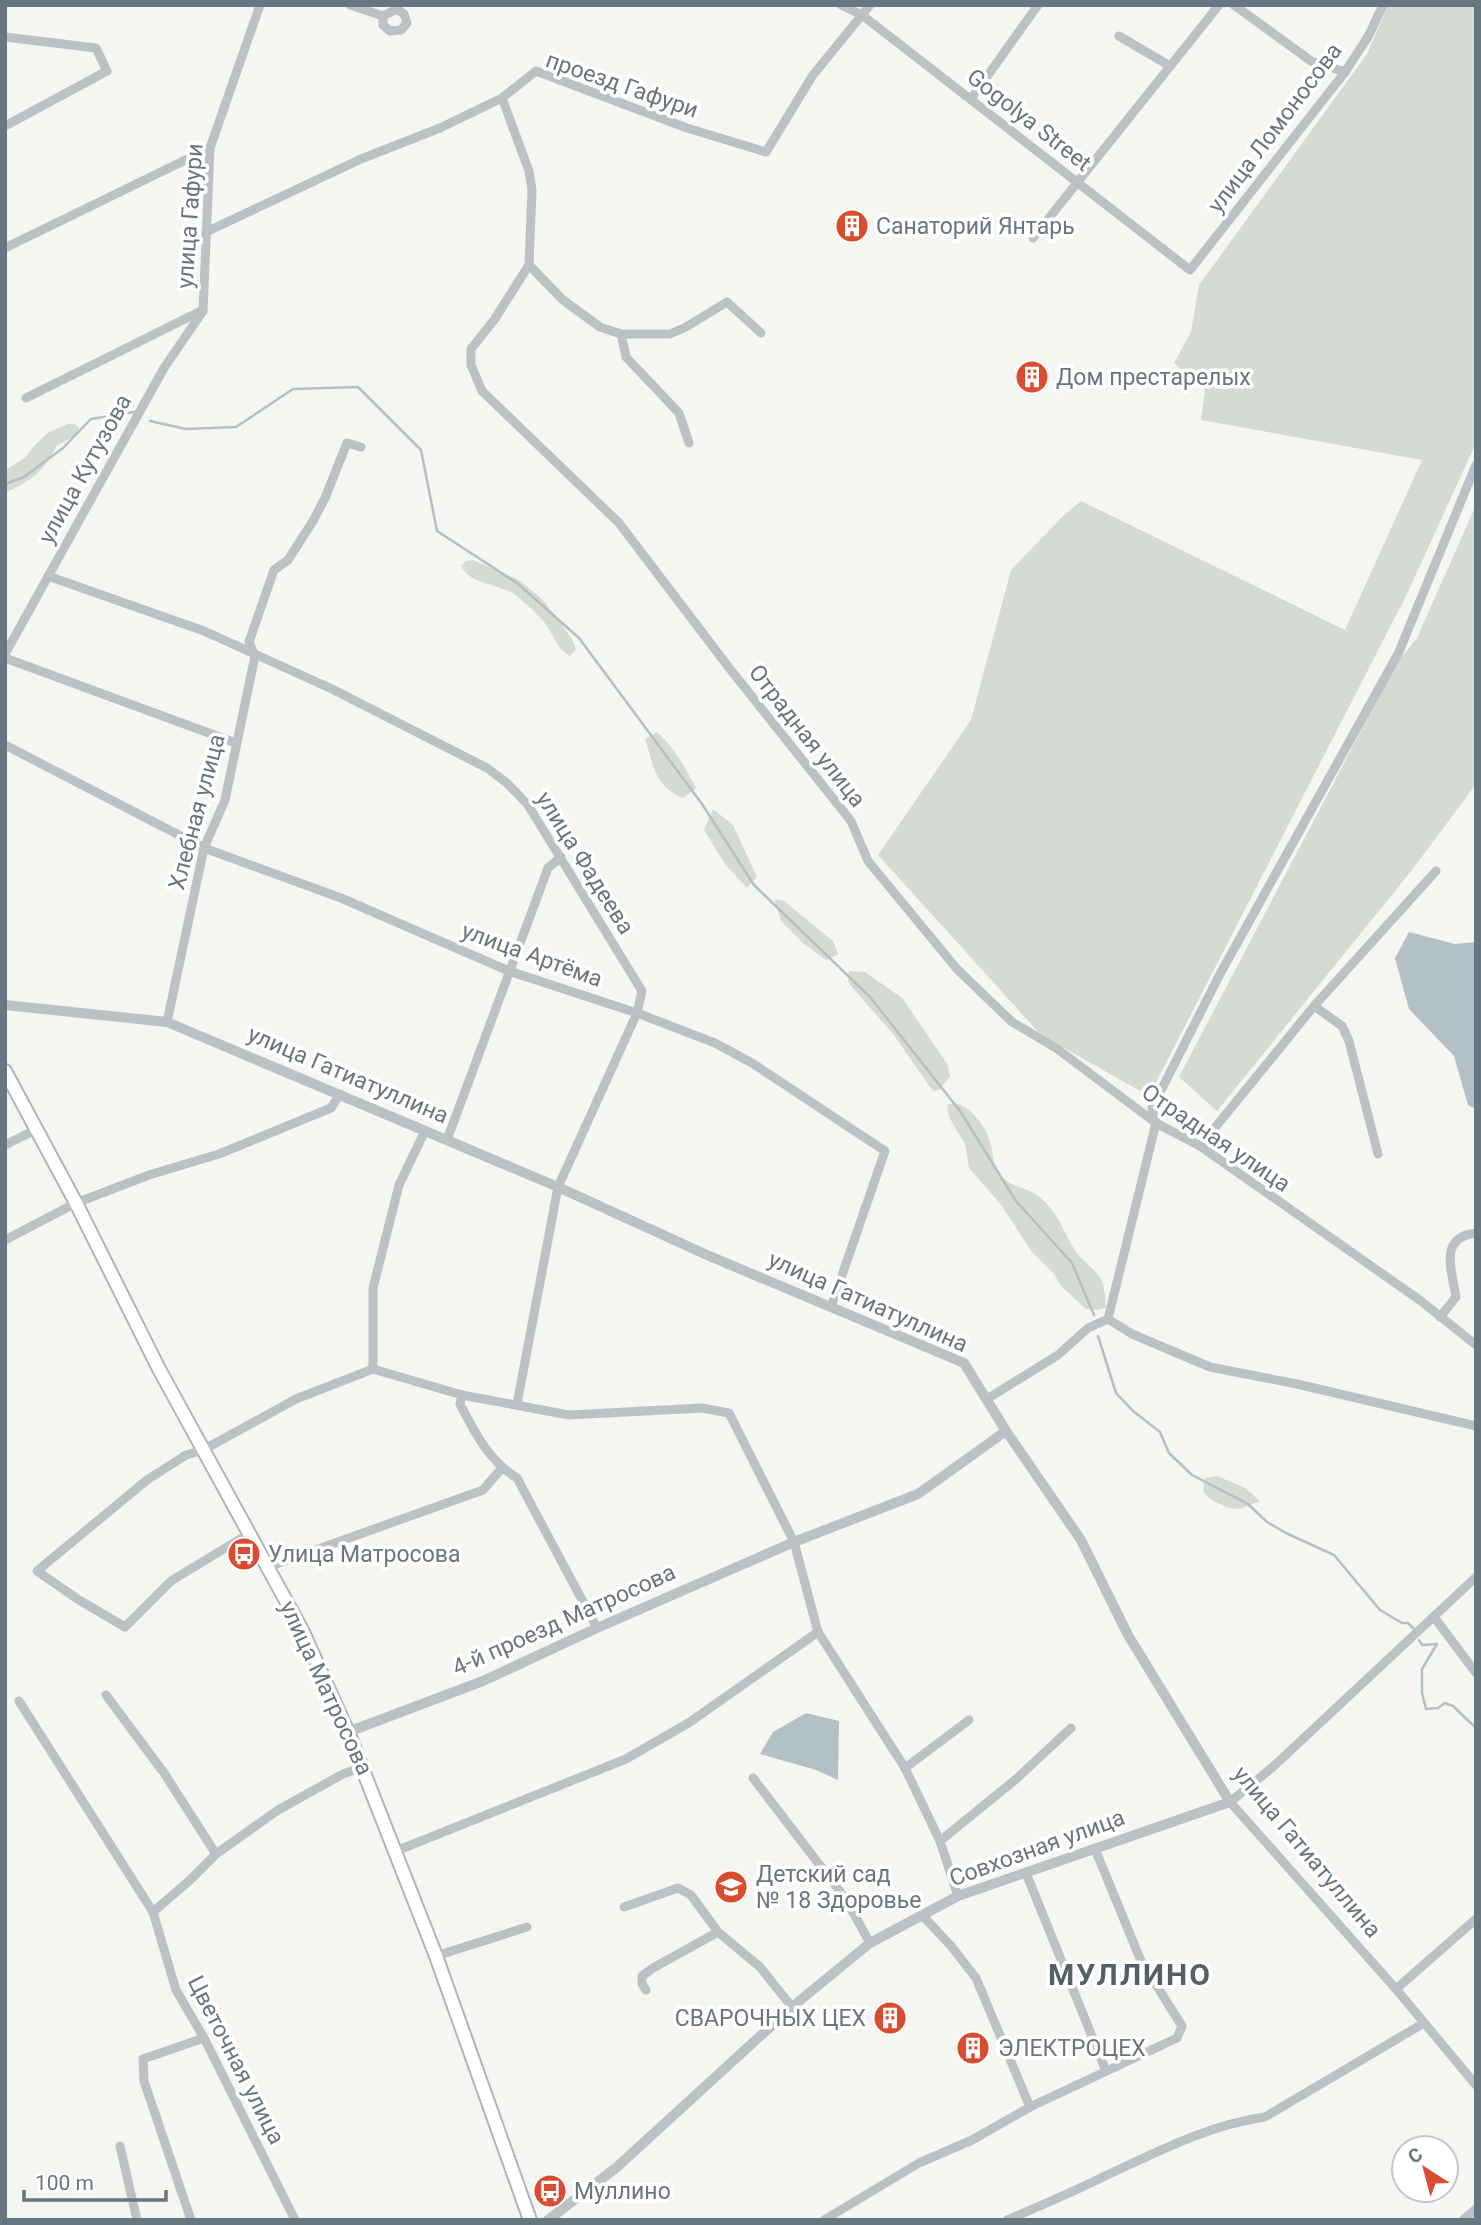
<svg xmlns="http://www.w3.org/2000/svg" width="1481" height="2225" font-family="Roboto,sans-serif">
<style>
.green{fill:#d5dad2}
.water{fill:#b4c1c4}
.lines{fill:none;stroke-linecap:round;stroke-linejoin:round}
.stream{stroke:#b4c1c4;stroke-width:2.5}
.secondary-casing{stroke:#afb5b9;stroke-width:16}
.minor{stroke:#bcc1c4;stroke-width:9}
.tertiary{stroke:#bcc1c4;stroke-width:10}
.secondary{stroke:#fff;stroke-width:12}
.labels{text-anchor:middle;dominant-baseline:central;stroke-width:7;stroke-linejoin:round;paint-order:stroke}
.street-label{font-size:23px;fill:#667781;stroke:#fff}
.poi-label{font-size:23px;fill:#667781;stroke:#fff;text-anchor:start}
.district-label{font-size:30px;font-weight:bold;letter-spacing:2px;fill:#546067;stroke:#fff}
</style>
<rect width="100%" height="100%" fill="#f5f5f2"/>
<g class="green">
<path d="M 1388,5 L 1476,5 L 1476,443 L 1407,594 L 1149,1096 L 1041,1035 L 878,855 L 971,720 L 1011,570 L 1065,514 L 1081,501 L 1345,630 L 1422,460 L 1201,420 L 1205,390 L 1174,363 L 1191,332 L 1199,285 L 1367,54 Z"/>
<path d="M 68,424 L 75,424 L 79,428 L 77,435 L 56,446 C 45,471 31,481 5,493 L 5,470 L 25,458 L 35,445 L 49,432 Z"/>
<path d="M 1476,505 L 1476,784 L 1412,870 L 1217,1111 L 1179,1077 L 1396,664 L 1417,638 Z"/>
<path d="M 473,560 L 519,580 L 543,600 L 572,639 L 576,649 L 570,656 C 555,647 554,634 544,622 C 537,613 525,603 517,596 C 500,583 471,586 461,566 L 466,561 Z"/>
<path d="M 657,732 C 674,747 685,768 696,788 L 683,798 C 654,786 654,766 645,739 Z"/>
<path d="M 713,809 L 733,825 L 757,877 L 747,888 L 725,864 L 704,830 Z"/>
<path d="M 774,899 L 784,901 L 833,941 L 838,954 L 826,960 L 804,944 L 781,921 Z"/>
<path d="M 849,971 L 865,972 L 902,998 L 948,1065 L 950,1077 L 939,1090 L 934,1091 L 930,1087 L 893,1034 L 852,987 L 848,981 Z"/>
<path d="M 953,1103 C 971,1104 987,1129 991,1145 C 993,1152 993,1165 997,1171 C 1010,1190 1029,1186 1042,1199 C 1059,1214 1065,1236 1077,1253 C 1083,1262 1098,1271 1102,1281 C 1105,1288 1105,1300 1106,1308 L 1097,1310 L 1086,1309 L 1061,1286 L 1054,1274 L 1032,1252 L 1002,1206 L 969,1168 L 965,1144 L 949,1117 L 947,1105 Z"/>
<path d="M 1217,1476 L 1245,1488 L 1260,1501 C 1240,1509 1236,1513 1216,1502 C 1210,1499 1207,1497 1203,1491 L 1205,1478 Z"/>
</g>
<g class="water">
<path d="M 1409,932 L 1455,944 L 1476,942 L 1476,1109 L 1468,1105 L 1454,1056 L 1409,1009 L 1395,958 Z"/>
<path d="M 806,1713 L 839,1721 L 838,1780 L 816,1770 L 760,1754 L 773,1732 Z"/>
</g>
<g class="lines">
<g class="stream">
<path d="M 150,421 L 186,429 L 236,427 L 293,389 L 358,387 L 421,450 L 437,531 L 517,583 L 579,638 L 702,804 L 754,885 L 870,997 L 960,1111 L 1016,1201 L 1072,1263 L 1094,1315"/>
<path d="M 5,484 L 24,477 L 63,448 L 91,419 L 134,412"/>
<path d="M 1098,1336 L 1116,1393 L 1133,1411 L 1160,1432 L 1169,1453 L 1192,1475 L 1248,1504 L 1267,1522 L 1286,1533 L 1334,1555 L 1380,1610 L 1402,1623 L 1408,1623 L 1413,1628"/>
<path d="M 1419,1640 L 1422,1645 L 1437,1644 L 1422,1669 L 1422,1693 L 1426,1709 L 1438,1708 L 1445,1703 L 1453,1706 L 1476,1728"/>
</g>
<defs>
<path id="secondary" d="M 5,1071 L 76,1203 L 159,1369 L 302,1630 L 348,1732 L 436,1956 L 530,2220"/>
</defs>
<use href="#secondary" class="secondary-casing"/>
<g class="minor">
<path d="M 350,5 L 383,16 L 397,9 L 404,14 L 407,23 L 401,30 L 390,31 L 383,25 L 383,16"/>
<path d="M 841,5 L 862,15 L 1190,270 L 1345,72 L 1369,35 L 1383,5"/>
<path d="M 1234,5 L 1311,61 L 1345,72"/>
<path d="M 1119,36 L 1170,66"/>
<path d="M 5,37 L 96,48 L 107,71 L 5,126"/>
<path d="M 502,98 L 529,171 L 532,190 L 529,265 L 494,320 L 471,349 L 471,365 L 482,391 L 619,523 L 730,669 L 851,821 L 868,861 L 957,969 L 1012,1022 L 1056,1048 L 1156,1123 L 1200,1146 L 1421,1301 L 1476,1345"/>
<path d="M 971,99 L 1038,5"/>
<path d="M 206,232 L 361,159 L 440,128 L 502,98 L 536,71 L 687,128 L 766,152 L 813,75 L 870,5"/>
<path d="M 1033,238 L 1219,5"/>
<path d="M 5,248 L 210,148"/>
<path d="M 529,265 L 563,300 L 600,327 L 621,334 L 670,334 L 686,327 L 727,302 L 761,333"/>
<path d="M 203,311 L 210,148 L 260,5"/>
<path d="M 621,334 L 626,357 L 679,413 L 689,443"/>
<path d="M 26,398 L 201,311"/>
<path d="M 48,576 L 204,631 L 332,689 L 487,768 L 507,783 L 528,805 L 642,991 L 637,1013 L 558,1187 L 517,1404"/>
<path d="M 5,654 L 164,368 L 203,311"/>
<path d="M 5,658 L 236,743"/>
<path d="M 5,745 L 204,848 L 341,898 L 509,971 L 637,1013 L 715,1043 L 752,1063 L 885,1151 L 831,1307"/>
<path d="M 1314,1006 L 1342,1026 L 1349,1041 L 1378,1154"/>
<path d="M 167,1022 L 204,848 L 225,800 L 255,656 L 249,642 L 274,570 L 288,560 L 313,521 L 325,498 L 347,443 L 361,447"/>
<path d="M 447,1140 L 548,868 L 561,857"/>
<path d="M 5,1145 L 35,1130"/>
<path d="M 1200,1146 L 1314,1006 L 1436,871"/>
<path d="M 5,1240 L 76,1203 L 149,1175 L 219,1154 L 331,1108 L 340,1094"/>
<path d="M 1440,1317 L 1456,1297 C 1452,1271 1438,1237 1476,1233"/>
<path d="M 1108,1319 L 1132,1334 L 1210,1367 L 1297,1384 L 1476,1426"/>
<path d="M 373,1369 L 373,1288 L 399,1185 L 425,1131"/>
<path d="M 462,1395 L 460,1404 C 475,1433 489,1461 517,1478 L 597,1628"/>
<path d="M 987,1399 L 1058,1355 L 1088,1328 L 1108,1319 L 1156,1123 L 1152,1108 L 1220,974 L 1398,654 L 1476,465"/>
<path d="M 250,1533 L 171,1581 L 125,1627 L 79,1600 L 37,1571 L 147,1480 L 186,1455 L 203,1450 L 296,1399 L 373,1369 L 462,1395 L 569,1415 L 702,1408 L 729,1413 L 794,1542 L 818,1632 L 905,1768 L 940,1841 L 958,1896"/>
<path d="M 268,1567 L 483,1490 L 501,1469"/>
<path d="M 1476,1577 L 1274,1766 L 1230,1802 L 1396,1989 L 1476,2085"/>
<path d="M 1434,1617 L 1476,1673"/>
<path d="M 106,1695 L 164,1773 L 216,1854"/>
<path d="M 19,1701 L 153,1912 L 176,1990 L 204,2038 L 295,2220"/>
<path d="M 905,1768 L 969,1720"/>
<path d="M 753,1778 L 845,1898 L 870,1943"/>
<path d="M 940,1841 L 1015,1780 L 1071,1728"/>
<path d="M 396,1851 L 626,1759 L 690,1722 L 818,1632"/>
<path d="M 1026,1873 L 1106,2071"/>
<path d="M 624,1907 L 678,1888 L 691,1895 L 718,1932 L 760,1967 L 792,2007"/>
<path d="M 153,1912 L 189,1881 L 216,1854 L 278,1810 L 343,1774 L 363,1767"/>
<path d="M 436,1956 L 527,1927"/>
<path d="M 1396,1989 L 1476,1919"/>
<path d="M 646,1990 L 642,1984 L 642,1976 L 653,1968 L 718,1932"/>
<path d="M 1030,2107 L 1177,2038 L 1182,2026 L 1141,1961 L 1095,1849"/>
<path d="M 120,2146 L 137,2220"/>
<path d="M 191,2220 L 144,2081 L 143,2059 L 204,2038"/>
<path d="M 824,2220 L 919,2163 L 972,2140 L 1030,2107 L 976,1978 L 951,1946 L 922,1915"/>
<path d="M 1007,2220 C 1040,2206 1073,2192 1105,2176 C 1157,2152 1208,2125 1265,2117 L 1424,2023"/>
<path d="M 1463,2220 L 1476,2209"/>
</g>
<g class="tertiary">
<path d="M 5,1005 L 167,1022 L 558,1187 L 707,1255 L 964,1363 L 1006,1431 L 1081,1540 L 1128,1635 L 1230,1802 L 958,1896 L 870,1943 L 792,2007 L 617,2167 L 548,2220"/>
<path d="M 348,1732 L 483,1681 L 597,1628 L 794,1542 L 918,1494 L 1006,1431"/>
</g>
<use href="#secondary" class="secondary"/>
</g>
<defs>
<symbol id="building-disc" viewBox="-11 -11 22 22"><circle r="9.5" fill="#d84c30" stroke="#fff"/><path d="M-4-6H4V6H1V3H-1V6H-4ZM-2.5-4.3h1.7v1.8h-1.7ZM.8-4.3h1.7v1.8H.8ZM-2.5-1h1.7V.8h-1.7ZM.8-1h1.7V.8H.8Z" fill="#fff"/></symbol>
<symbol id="bus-disc" viewBox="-11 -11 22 22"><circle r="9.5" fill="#d84c30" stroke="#fff"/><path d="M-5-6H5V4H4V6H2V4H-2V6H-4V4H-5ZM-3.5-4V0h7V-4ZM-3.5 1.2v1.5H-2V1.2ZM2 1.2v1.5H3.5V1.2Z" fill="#fff"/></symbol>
<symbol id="school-disc" viewBox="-11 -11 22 22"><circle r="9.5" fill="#d84c30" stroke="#fff"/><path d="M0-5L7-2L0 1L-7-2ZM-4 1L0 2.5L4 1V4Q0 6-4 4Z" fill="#fff"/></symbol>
</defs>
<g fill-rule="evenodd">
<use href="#building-disc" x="833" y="207" width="38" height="38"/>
<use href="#building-disc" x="1013" y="358" width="38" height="38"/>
<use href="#bus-disc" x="225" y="1535" width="38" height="38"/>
<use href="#school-disc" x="712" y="1868" width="38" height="38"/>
<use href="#building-disc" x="871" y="1999" width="38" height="38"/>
<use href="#building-disc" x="954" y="2029" width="38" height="38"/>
<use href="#bus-disc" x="531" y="2172" width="38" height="38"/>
</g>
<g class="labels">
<g class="street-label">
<text transform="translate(622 85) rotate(19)">проезд Гафури</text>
<text transform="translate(1029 120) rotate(38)">Gogolya Street</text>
<text transform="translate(1275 128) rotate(-53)">улица Ломоносова</text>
<text transform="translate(190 216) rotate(-86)">улица Гафури</text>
<text transform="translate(85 469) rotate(-61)">улица Кутузова</text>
<text transform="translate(807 736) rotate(52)">Отрадная улица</text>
<text transform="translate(197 812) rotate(-75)">Хлебная улица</text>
<text transform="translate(585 863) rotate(58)">улица Фадеева</text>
<text transform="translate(532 955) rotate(20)">улица Артёма</text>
<text transform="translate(348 1075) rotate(23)">улица Гатиатуллина</text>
<text transform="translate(1216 1138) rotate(34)">Отрадная улица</text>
<text transform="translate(868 1302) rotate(24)">улица Гатиатуллина</text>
<text transform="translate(564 1620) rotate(-24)">4-й проезд Матросова</text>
<text transform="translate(326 1688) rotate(65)">улица Матросова</text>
<text transform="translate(1037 1848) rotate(-20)">Совхозная улица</text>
<text transform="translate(1307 1852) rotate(50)">улица Гатиатуллина</text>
<text transform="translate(236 2060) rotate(63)">Цветочная улица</text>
</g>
<g class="poi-label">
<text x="876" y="226">Санаторий Янтарь</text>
<text x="1056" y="377">Дом престарелых</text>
<text x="268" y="1554">Улица Матросова</text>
<text x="756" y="1874">Детский сад<tspan x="756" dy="26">№ 18 Здоровье</tspan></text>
<text x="866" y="2018" text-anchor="end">СВАРОЧНЫХ ЦЕХ</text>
<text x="998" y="2048">ЭЛЕКТРОЦЕХ</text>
<text x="574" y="2191">Муллино</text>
</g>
<g class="district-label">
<text x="1130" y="1974">МУЛЛИНО</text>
</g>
</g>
<rect width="1481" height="2225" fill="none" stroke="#667781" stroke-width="14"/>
<g transform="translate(1425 2169) rotate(324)"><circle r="33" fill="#ffffff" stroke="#c2c9cd" stroke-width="2"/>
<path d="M0-5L12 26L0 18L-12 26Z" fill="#d84c30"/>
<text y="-10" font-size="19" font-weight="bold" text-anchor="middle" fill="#667781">С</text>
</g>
<path d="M24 2190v10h142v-10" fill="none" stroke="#667781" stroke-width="3.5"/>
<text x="35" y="2190" font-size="21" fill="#667781" stroke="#ffffff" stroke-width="5" paint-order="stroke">100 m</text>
</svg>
